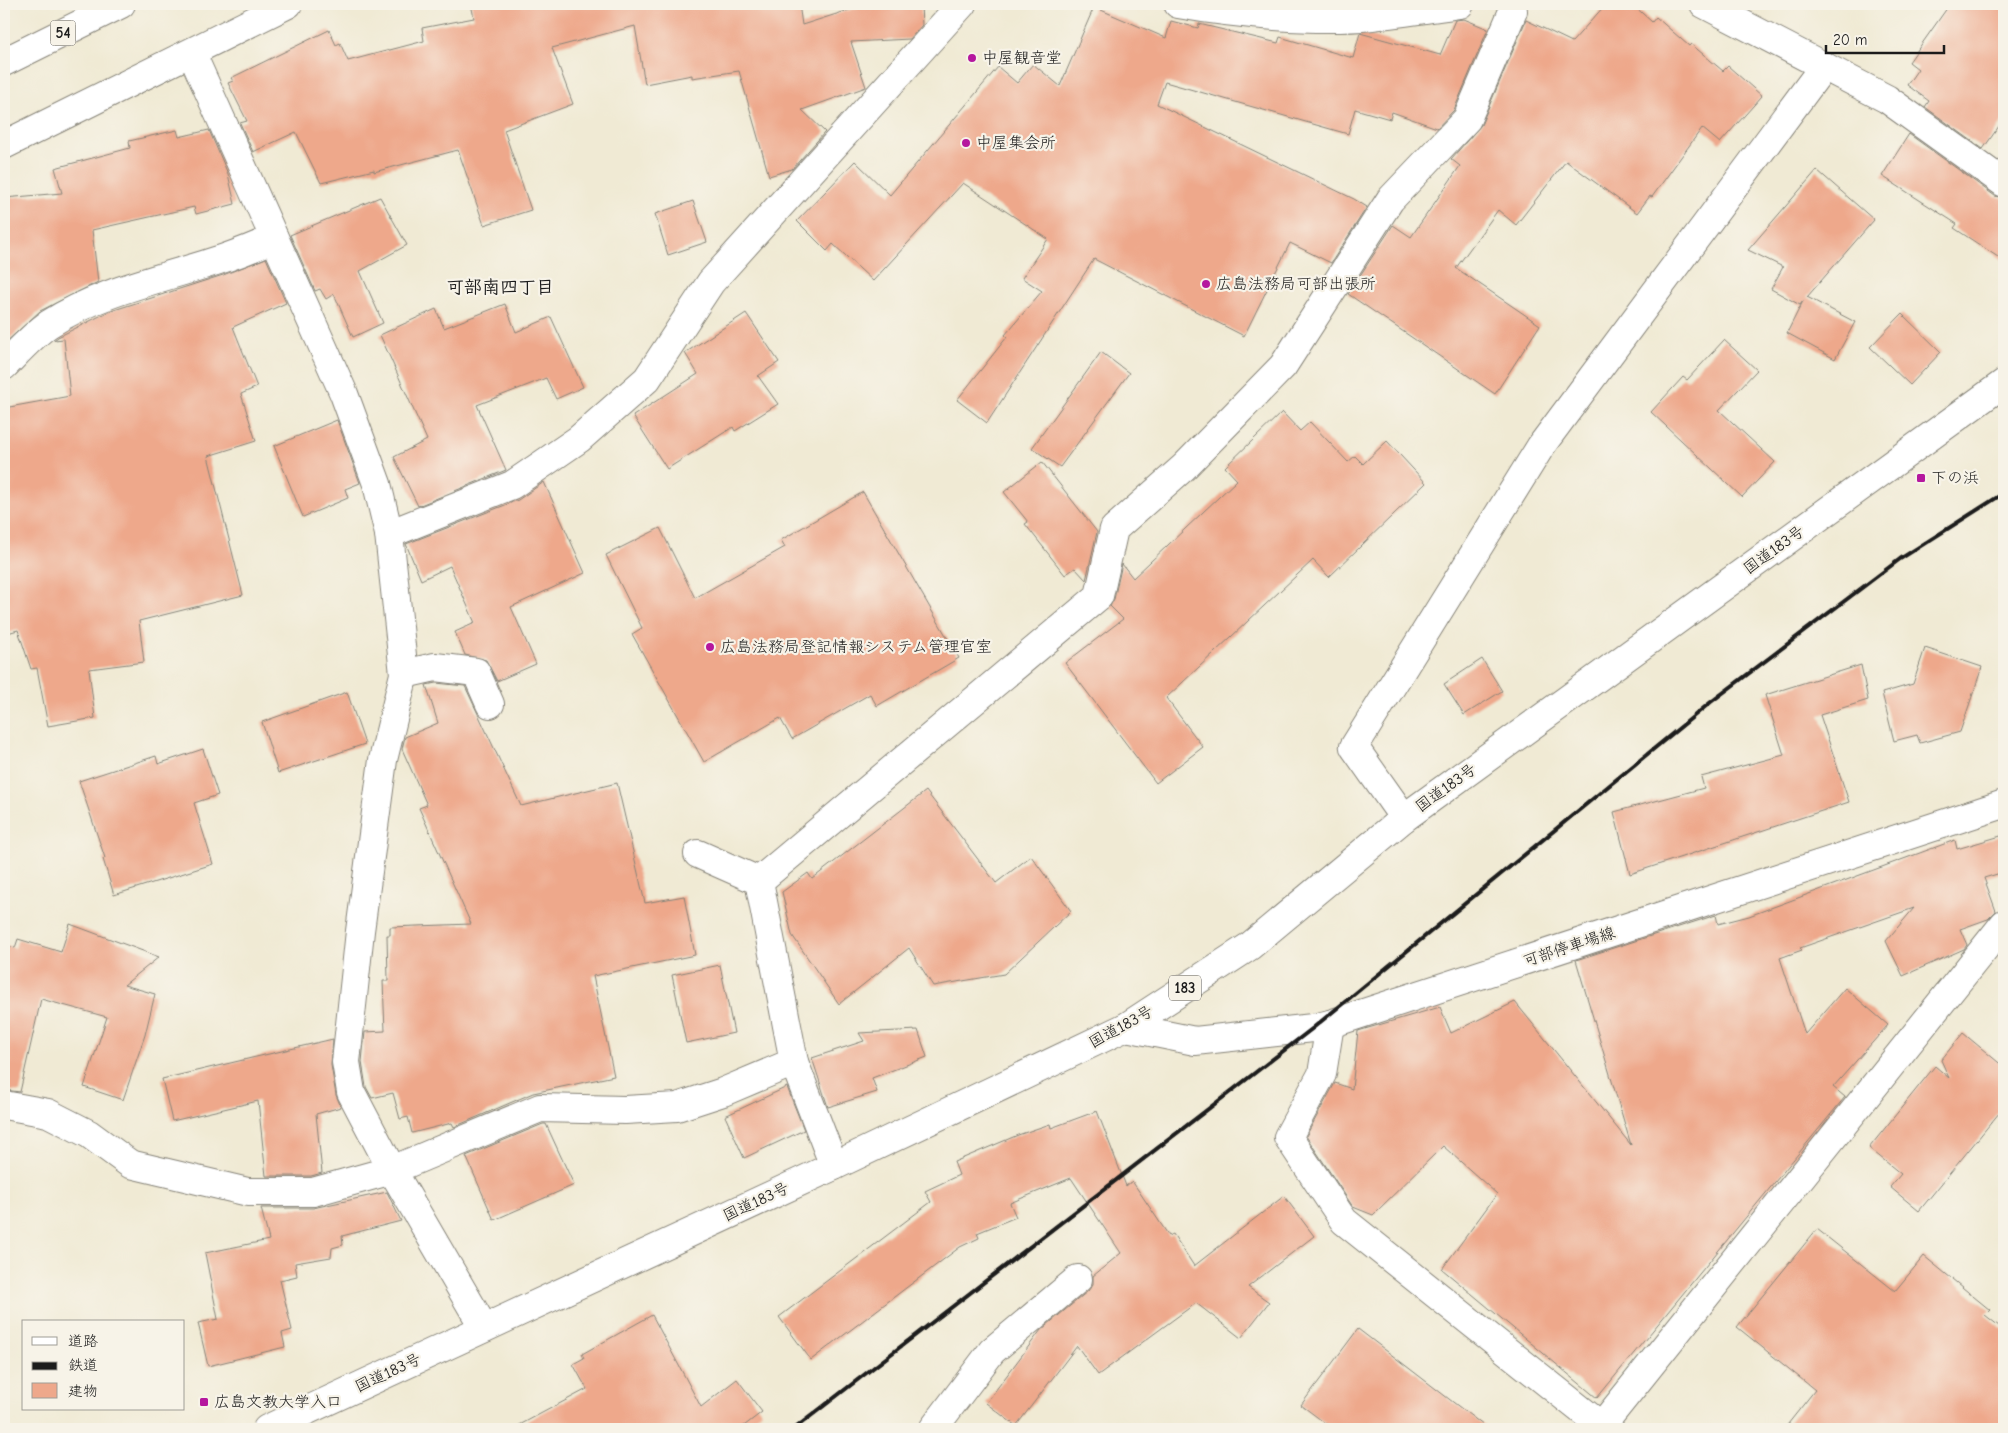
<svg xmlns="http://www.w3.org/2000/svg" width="2008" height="1433" font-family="'Comic Neue','Klee One',sans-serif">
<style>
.building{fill:#eea88b}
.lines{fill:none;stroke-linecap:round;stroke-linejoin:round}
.minor-casing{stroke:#868378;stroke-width:30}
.major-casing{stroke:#868378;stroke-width:30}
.highway-casing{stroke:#868378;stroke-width:30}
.minor{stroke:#fff;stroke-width:28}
.major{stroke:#fff;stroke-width:28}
.highway{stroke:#fff;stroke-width:28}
.rail{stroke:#1c1c1c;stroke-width:4}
.poi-dot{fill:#b5179e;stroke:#f7f3e8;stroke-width:2}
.labels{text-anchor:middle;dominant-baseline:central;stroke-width:4.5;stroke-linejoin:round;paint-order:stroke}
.shield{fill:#f7f3e8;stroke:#5e5c59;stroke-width:1}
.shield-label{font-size:15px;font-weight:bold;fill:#1c1c1c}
.poi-label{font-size:16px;fill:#1c1c1c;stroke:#f7f3e8;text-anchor:start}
.street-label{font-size:16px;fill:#1c1c1c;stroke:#f7f3e8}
.neighbourhood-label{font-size:18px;font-weight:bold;fill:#1c1c1c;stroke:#f7f3e8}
</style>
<rect width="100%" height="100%" fill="#f7f3e8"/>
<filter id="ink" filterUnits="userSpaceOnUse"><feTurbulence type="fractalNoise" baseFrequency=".02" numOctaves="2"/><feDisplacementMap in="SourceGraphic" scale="10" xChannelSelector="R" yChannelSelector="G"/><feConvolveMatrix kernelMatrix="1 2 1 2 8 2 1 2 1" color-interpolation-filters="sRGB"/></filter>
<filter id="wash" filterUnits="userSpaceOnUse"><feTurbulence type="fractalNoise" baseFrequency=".0096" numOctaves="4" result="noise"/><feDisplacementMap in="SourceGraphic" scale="20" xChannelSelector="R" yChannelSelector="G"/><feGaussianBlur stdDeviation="1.12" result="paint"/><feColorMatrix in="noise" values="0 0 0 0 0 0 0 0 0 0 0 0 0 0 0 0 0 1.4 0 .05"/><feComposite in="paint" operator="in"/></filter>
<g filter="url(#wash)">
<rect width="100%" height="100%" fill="#f0ead4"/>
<g id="blocks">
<g class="building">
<path d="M 471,4 L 799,4 L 802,25 L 868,4 L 921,4 L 922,25 L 910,39 L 851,42 L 866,87 L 802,110 L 825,132 L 792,169 L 769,176 L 739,71 L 692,78 L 692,75 L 645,84 L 635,26 L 552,48 L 573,104 L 504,130 L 531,210 L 484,225 L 458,150 L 374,172 L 374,170 L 321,183 L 296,132 L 253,152 L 240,123 L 247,121 L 228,83 L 233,81 L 231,78 L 329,30 L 336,45 L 340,43 L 348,61 L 424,41 L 422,28 L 474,18 Z"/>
<path d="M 1606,4 L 1632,4 L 1652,22 L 1656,17 L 1689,46 L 1691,44 L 1723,71 L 1728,66 L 1762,96 L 1720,143 L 1702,128 L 1652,197 L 1650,196 L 1637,213 L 1566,161 L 1516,225 L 1498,210 L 1456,268 L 1540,325 L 1495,394 L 1348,294 L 1393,225 L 1411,237 L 1460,166 L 1451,159 L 1481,125 L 1526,20 L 1572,42 Z"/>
<path d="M 1950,4 L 2004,4 L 2004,119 L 1983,149 L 1925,107 L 1929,101 L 1907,85 L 1918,69 L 1909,62 Z"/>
<path d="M 1094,7 L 1166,38 L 1171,21 L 1198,28 L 1199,24 L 1278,43 L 1280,37 L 1353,58 L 1360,33 L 1440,55 L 1455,20 L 1464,19 L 1488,29 L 1454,110 L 1437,128 L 1392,112 L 1390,119 L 1355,109 L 1348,134 L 1165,82 L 1157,104 L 1354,199 L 1367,207 L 1331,263 L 1290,243 L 1244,336 L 1094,259 L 987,423 L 957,400 L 1007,337 L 1005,335 L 1042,291 L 1022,278 L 1048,239 L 963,183 L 873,281 L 833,244 L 827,251 L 797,221 L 855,161 L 890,195 L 998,67 L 1017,83 L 1033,64 L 1060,86 Z"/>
<path d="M 177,130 L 179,137 L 209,130 L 228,174 L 235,204 L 196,214 L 194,207 L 92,230 L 98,282 L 40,311 L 4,344 L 4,198 L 62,193 L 55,168 L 130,148 L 129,141 Z"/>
<path d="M 1909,134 L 1995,196 L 2004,198 L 2004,261 L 1954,228 L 1957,224 L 1882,176 Z"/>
<path d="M 1817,170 L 1874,220 L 1807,297 L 1855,322 L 1835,359 L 1787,333 L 1803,301 L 1800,305 L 1771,289 L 1783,267 L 1748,250 Z"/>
<path d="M 380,197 L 407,245 L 360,271 L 383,323 L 353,337 L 334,294 L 326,299 L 320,289 L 315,291 L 290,235 Z"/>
<path d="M 693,201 L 707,242 L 668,255 L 655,214 Z"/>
<path d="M 266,258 L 286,303 L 233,327 L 257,387 L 241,394 L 256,441 L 208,456 L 243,595 L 139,621 L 144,662 L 89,669 L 95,718 L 48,726 L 37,668 L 31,669 L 18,630 L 4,634 L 4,408 L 70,396 L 64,339 L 54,340 L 58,337 L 108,312 L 223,275 Z"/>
<path d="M 505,304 L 516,332 L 551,317 L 583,387 L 556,399 L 546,378 L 477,405 L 506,470 L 418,506 L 394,457 L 427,440 L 380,335 L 436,309 L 444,328 Z"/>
<path d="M 746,313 L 779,362 L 758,376 L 778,404 L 735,431 L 733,427 L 667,469 L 633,416 L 698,374 L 685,353 Z"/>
<path d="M 1902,314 L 1941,352 L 1910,385 L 1870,347 Z"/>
<path d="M 1724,340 L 1757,370 L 1719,410 L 1775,462 L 1742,497 L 1651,412 L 1683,377 L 1687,380 Z"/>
<path d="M 1101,352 L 1129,373 L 1060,467 L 1032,448 Z"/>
<path d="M 1282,412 L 1300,431 L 1310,422 L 1348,462 L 1355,456 L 1363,464 L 1387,441 L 1426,483 L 1329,577 L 1313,560 L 1166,698 L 1203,747 L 1156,783 L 1065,663 L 1123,619 L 1110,606 L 1114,599 L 1122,564 L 1133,578 L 1237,480 L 1225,467 Z"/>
<path d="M 337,420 L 360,483 L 345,489 L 348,498 L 303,517 L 274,446 Z"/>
<path d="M 1042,462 L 1097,532 L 1086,580 L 1075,568 L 1065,575 L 1025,524 L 1028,522 L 1004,492 Z"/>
<path d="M 544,482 L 585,573 L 511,607 L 536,664 L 497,681 L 486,660 L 465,655 L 455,632 L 475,623 L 450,566 L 421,580 L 406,544 L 518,500 Z"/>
<path d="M 863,492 L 959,658 L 877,706 L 870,694 L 792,739 L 780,718 L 704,762 L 632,634 L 642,628 L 606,555 L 660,528 L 695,598 L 785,547 L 781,540 Z"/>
<path d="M 1925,648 L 1982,667 L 1960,732 L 1920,743 L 1917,735 L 1894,741 L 1882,693 L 1913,684 Z"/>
<path d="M 1482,659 L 1502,691 L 1464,715 L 1444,684 Z"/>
<path d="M 1861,665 L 1868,700 L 1820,715 L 1849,802 L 1630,874 L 1614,812 L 1704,788 L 1701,777 L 1784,755 L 1765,695 Z"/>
<path d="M 436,683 L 465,686 L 521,806 L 617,783 L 645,903 L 684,896 L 695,955 L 593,976 L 614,1076 L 533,1093 L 454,1127 L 452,1123 L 412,1133 L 408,1117 L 400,1119 L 393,1093 L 372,1098 L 366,1087 L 362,1062 L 365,1032 L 385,1031 L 383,981 L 388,981 L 387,935 L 390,935 L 390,927 L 471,924 L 419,808 L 427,805 L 402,749 L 405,737 L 438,723 L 426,685 Z"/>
<path d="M 347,692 L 365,744 L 278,773 L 262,722 Z"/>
<path d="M 203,749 L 218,795 L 194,803 L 213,864 L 114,895 L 103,859 L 105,858 L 79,781 L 156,756 L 158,764 Z"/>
<path d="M 926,791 L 996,883 L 1031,856 L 1071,911 L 1004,974 L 933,986 L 909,948 L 839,1004 L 792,935 L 782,892 L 808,873 L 812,879 Z"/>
<path d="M 2004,835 L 2004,872 L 1984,878 L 1996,911 L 1988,919 L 1960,929 L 1967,945 L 1964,949 L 1903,976 L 1886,941 L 1914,908 L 1800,948 L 1802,950 L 1780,958 L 1805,1034 L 1845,988 L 1888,1025 L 1833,1087 L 1845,1097 L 1597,1398 L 1442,1269 L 1497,1194 L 1443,1146 L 1373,1215 L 1353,1207 L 1306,1136 L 1335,1083 L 1352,1089 L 1358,1031 L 1440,1007 L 1451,1033 L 1515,1002 L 1631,1145 L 1576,960 L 1716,915 L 1718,924 L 1749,916 L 1955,840 L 1957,849 Z"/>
<path d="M 70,924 L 159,957 L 124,985 L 155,994 L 145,1035 L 123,1100 L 84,1087 L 107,1017 L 41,999 L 20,1092 L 4,1090 L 4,945 L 15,948 L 18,939 L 61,952 Z"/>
<path d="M 720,965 L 734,1033 L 686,1043 L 672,975 Z"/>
<path d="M 918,1030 L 927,1057 L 872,1078 L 877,1092 L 828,1107 L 812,1058 L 864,1041 L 859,1033 Z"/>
<path d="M 1963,1033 L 2004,1067 L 2004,1107 L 1919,1211 L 1890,1187 L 1901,1174 L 1869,1148 L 1935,1066 L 1949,1078 L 1941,1060 Z"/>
<path d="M 333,1039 L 331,1065 L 336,1095 L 341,1107 L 316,1114 L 322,1173 L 311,1176 L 266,1176 L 258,1101 L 172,1121 L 162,1079 Z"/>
<path d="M 787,1087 L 804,1130 L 744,1158 L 725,1116 Z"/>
<path d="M 1097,1111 L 1126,1186 L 1132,1181 L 1169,1236 L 1173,1234 L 1194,1266 L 1284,1196 L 1314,1236 L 1248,1287 L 1269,1302 L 1241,1338 L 1196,1303 L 1098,1375 L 1077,1346 L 1016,1426 L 986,1403 L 1041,1330 L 1088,1291 L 1093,1284 L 1093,1276 L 1121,1253 L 1071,1178 L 1010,1203 L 1016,1217 L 977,1233 L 979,1238 L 960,1247 L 811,1360 L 779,1317 L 931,1202 L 925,1191 L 959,1175 L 954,1162 L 1018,1135 L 1050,1124 L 1051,1128 Z"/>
<path d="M 543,1124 L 546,1124 L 574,1185 L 494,1220 L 466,1156 Z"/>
<path d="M 387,1192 L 401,1221 L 342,1236 L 343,1245 L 332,1248 L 331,1257 L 295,1263 L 297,1276 L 280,1280 L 292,1330 L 282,1333 L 285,1347 L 208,1366 L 198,1323 L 218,1319 L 205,1253 L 269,1240 L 261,1208 L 313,1208 Z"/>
<path d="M 1817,1229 L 1895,1291 L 1924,1256 L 1990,1310 L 1985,1315 L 2004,1330 L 2004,1429 L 1784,1429 L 1815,1390 L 1737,1327 Z"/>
<path d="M 652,1315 L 701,1407 L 737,1379 L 762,1412 L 740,1429 L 512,1429 L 587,1389 L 573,1364 L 584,1358 L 582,1354 Z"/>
<path d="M 1358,1329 L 1488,1429 L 1333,1429 L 1301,1405 Z"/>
</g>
</g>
</g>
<g filter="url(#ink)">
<use href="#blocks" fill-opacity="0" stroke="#868378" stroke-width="1"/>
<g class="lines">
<defs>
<g id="minor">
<path d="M 1178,4 C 1235,14 1315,22 1372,16 C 1402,13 1431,8 1460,4"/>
<path d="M 1704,4 L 1887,99 L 2004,183"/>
<path d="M 192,54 L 344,394 L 377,484 L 389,534 L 404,674 L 383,760 L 360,931 L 346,1062 L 351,1092 L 392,1170 L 484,1328"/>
<path d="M 4,145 L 288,4"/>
<path d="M 4,366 C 18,352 33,335 49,324 C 115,281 203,273 274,238"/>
<path d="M 389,534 L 512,485 L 579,439 L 647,379 L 711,282 L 962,4"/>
<path d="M 404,674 L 435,667 L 476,672 L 490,704"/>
<path d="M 1404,818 L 1354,747 L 1541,446 L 1824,66"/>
<path d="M 698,854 L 759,881 L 794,1062 L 834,1166"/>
<path d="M 759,881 L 1099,596 L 1114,529 L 1184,467 L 1283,366 L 1390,200 L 1467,119 L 1513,11 L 1512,4"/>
<path d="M 1330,1024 L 1322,1074 L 1288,1137 L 1344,1221 L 1605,1429"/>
<path d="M 4,1105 L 48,1113 L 89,1134 L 130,1164 L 248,1192 L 313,1192 L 392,1170 L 540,1108 L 625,1110 L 677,1107 L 723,1092 L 794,1062"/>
<path d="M 933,1429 L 992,1351 L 1078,1279"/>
<path d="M 1599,1429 L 2004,924"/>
</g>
<path id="major" d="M 1126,1027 L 1195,1041 L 1313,1028 L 1330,1024 L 2004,804"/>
<g id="highway">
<path d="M 4,62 L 121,4"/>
<path d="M 267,1429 L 834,1166 L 1126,1027 L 1250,946 L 1404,818 L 2004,383"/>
</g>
</defs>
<use href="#minor" class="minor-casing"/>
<use href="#major" class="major-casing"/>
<use href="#highway" class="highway-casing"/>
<use href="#minor" class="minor"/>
<use href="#major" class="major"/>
<use href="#highway" class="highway"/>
<path class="rail" d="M 794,1429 L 1313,1028 L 1711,702 L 1900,559 L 2004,493"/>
</g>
</g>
<g class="poi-dot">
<circle cx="972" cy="58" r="5"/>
<circle cx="966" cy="143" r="5"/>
<circle cx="1206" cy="284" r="5"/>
<rect x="1916" y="473" width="10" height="10" rx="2.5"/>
<circle cx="710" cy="647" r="5"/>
<rect x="199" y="1397" width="10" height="10" rx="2.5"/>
</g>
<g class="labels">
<g class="shield">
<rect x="50.5" y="20.5" width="25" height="25" rx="4"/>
<rect x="1169" y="975.5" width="32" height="25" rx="4"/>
</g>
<g class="shield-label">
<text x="63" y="33">54</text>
<text x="1185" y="988">183</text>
</g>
<g class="poi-label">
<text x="982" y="58">中屋観音堂</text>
<text x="976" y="143">中屋集会所</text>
<text x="1216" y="284">広島法務局可部出張所</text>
<text x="1931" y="478">下の浜</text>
<text x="720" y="647">広島法務局登記情報システム管理官室</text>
<text x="214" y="1402">広島文教大学入口</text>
</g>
<g class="street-label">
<text transform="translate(1774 550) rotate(-36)">国道183号</text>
<text transform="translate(1446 788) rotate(-36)">国道183号</text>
<text transform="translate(1569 947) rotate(-18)">可部停車場線</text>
<text transform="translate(1121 1027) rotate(-29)">国道183号</text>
<text transform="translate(756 1202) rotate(-25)">国道183号</text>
<text transform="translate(388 1373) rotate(-25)">国道183号</text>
</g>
<g class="neighbourhood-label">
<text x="500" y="287">可部南四丁目</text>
</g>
</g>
<rect width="2008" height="1433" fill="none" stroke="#f7f3e8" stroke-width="20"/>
<rect x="22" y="1320" width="162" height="90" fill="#f7f3e8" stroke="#9f9d96"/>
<rect x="32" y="1337" width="25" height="8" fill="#ffffff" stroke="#9f9d96"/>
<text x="68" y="1346" font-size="15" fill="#1c1c1c">道路</text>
<rect x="32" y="1362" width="25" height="8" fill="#1c1c1c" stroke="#9f9d96"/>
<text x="68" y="1370" font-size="15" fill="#1c1c1c">鉄道</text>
<rect x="32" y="1383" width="25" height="15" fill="#eea88b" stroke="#9f9d96"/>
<text x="68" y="1396" font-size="15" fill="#1c1c1c">建物</text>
<path d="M1826 45v8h118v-8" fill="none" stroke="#1c1c1c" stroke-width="2.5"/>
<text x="1833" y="45" font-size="15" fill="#1c1c1c" stroke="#f7f3e8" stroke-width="4" paint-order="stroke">20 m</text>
</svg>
